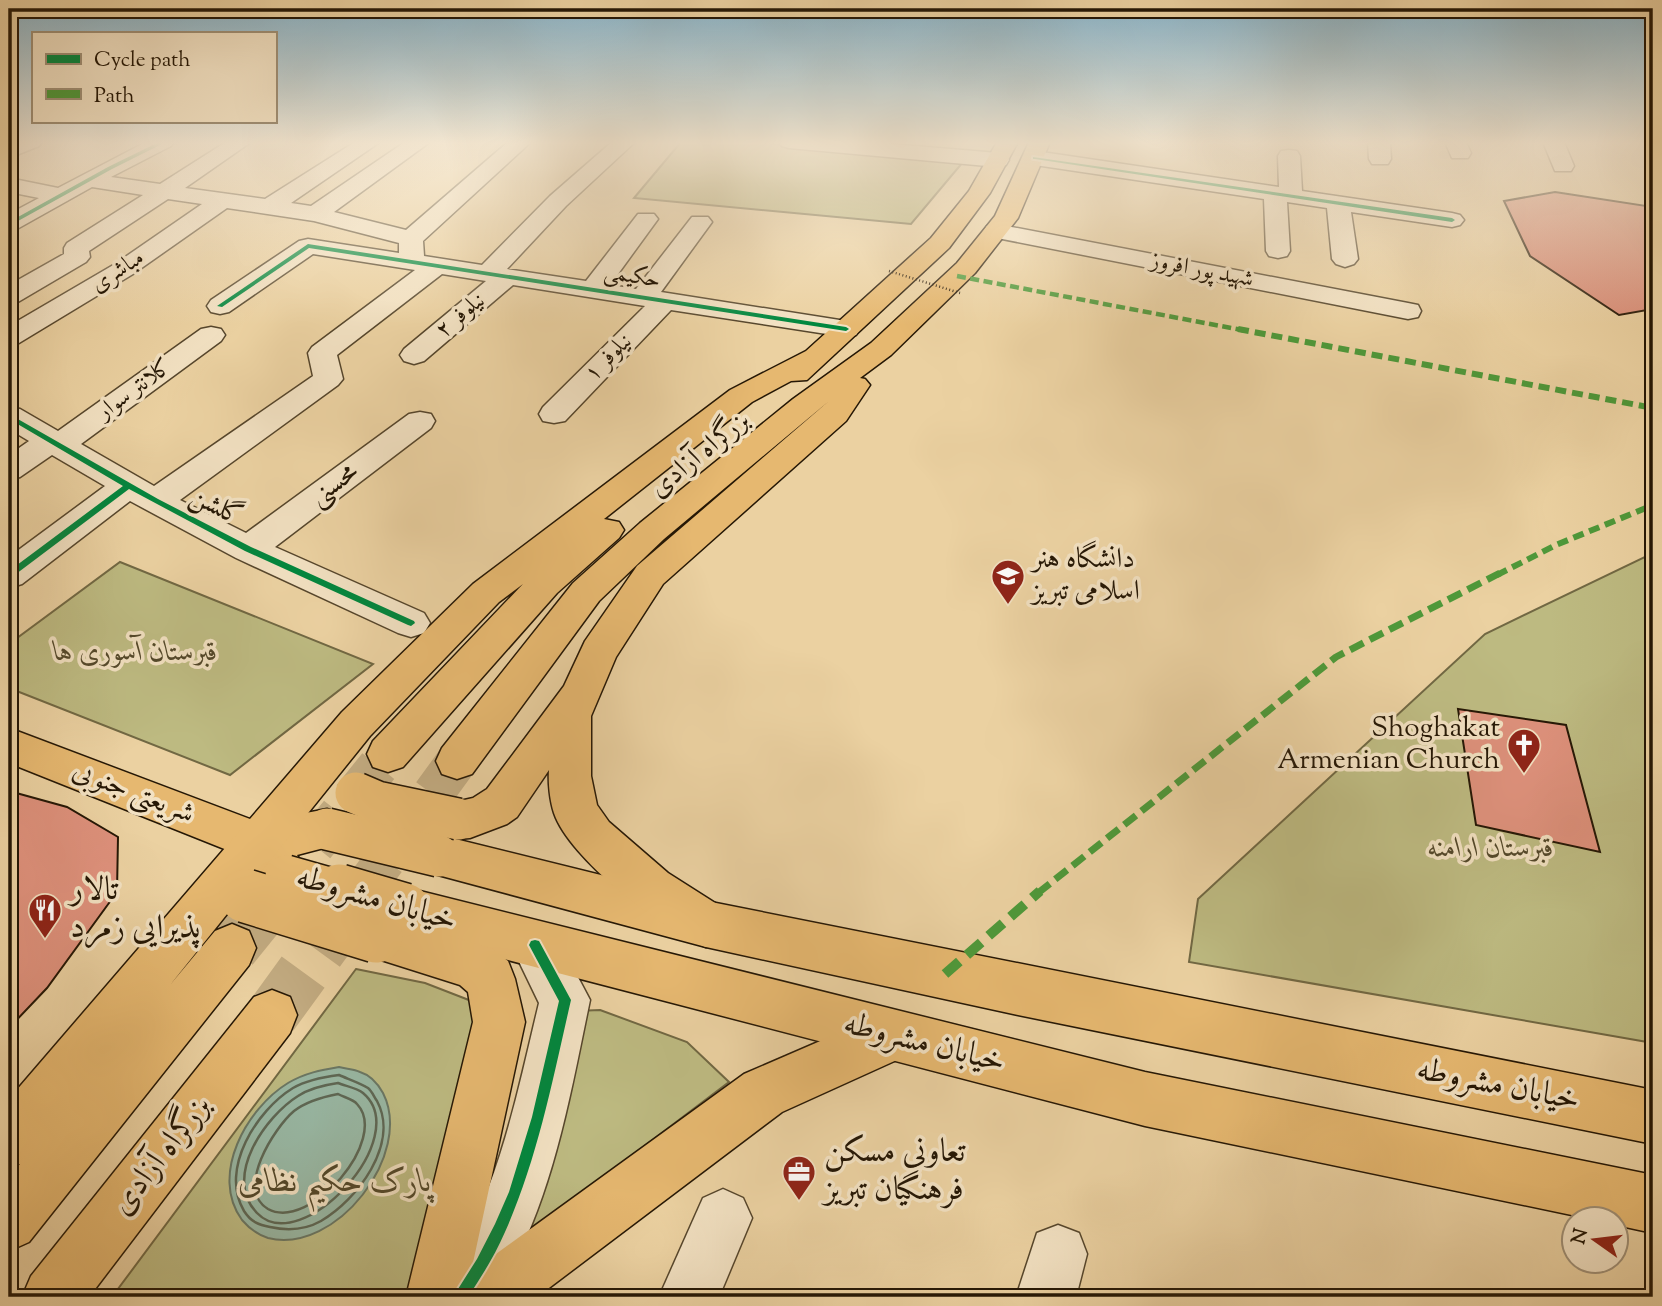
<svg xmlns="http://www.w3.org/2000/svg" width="1662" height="1306" font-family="'Sorts Mill Goudy',Amiri,serif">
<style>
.green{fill:#bdba81;stroke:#716843;stroke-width:2}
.water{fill:#98b7a3;stroke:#6a7764;stroke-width:2}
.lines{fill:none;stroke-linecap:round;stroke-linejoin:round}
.shore{stroke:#5e6754;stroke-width:2.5}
.building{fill:#de917c;stroke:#251705;stroke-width:2}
.highway-tunnel-far1{stroke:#c3ac82;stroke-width:41;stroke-dasharray:41 20;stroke-linecap:butt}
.highway-tunnel{stroke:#c3ac82;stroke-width:53;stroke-dasharray:53 26;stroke-linecap:butt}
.minor-casing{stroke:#56462c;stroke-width:3}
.major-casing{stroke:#251705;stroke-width:3}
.highway-casing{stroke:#251705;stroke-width:3}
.minor{fill:#f2e1c2;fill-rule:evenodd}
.major{fill:#e6b870;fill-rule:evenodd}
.highway{fill:#e6b870;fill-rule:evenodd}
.major-bridge-far1-casing{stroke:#251705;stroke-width:44;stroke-linecap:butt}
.major-bridge-casing{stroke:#251705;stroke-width:56;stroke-linecap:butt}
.highway-bridge-far1-casing{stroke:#251705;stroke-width:44;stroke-linecap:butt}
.highway-bridge-casing{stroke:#251705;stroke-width:56;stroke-linecap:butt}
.path-bridge{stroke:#251705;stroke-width:2.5;stroke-dasharray:1 2.5;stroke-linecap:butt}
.major-bridge-far1{stroke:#e6b870;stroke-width:41}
.major-bridge{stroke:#e6b870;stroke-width:53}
.highway-bridge-far1{stroke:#e6b870;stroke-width:41}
.highway-bridge{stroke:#e6b870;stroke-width:53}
.quiet-far3{stroke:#4e993a;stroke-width:4.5;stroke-dasharray:9 4.5;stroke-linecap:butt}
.quiet-far2{stroke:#4e993a;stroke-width:6;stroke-dasharray:11 6;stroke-linecap:butt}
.quiet-far1{stroke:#4e993a;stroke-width:7;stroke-dasharray:15 7;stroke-linecap:butt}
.quiet{stroke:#4e993a;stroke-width:10;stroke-dasharray:19 10;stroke-linecap:butt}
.cycleway-casing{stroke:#f2e1c2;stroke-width:4}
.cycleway{fill:#00873e;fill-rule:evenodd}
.labels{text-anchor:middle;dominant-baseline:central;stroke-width:7;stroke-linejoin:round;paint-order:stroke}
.far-street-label{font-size:23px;fill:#251705;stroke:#f2e1c2}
.street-label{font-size:28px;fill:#251705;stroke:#f2e1c2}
.poi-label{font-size:28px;fill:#251705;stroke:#f2e1c2;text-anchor:start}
.park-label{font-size:28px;font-style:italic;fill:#53482a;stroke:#f2e1c2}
.near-poi-label{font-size:33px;fill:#251705;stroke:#f2e1c2;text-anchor:start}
.near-street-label{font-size:33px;fill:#251705;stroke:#f2e1c2}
.near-park-label{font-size:33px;font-style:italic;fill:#53482a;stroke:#f2e1c2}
</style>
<rect width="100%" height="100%" fill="#ebd1a1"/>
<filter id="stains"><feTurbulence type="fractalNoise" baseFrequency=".00286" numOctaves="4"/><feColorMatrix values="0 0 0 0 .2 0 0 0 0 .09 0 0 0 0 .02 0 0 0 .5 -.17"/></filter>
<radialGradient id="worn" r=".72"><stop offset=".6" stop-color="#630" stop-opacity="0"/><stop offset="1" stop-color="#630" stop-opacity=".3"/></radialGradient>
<g class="green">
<path d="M 681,142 L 755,142 L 963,162 L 911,224 L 634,198 Z"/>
<path d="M 1653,553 L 1653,1043 L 1189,962 L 1198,899 L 1485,634 Z"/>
<path d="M 120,562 L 373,664 L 230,775 L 9,688 L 9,644 Z"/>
<path d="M 356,969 L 425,983 L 492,1009 L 459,1176 L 410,1297 L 112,1297 Z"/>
<path d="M 600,1010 L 687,1042 L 729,1082 L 511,1247 L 576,1011 Z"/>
</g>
<path class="water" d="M 339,1067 C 346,1069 354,1069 360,1072 C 370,1075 378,1084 383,1093 C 414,1154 336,1255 268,1238 C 258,1235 248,1227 242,1220 C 209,1175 247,1108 288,1083 C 305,1073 321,1070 339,1067 Z"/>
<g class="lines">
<g class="shore">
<path d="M 339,1075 C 348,1079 360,1083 368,1088 C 372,1091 374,1097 377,1101 C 400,1144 357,1200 321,1221 C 305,1230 288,1231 270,1227 C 259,1225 251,1222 244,1211 C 219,1169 257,1110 293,1088 C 307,1080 323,1077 339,1075 Z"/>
<path d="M 338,1083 C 345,1086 357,1088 363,1093 C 415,1137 301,1259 257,1213 C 222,1177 266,1116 298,1096 C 310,1088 324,1085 338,1083 Z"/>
<path d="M 338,1094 C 343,1097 353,1099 357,1104 C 390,1139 310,1232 268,1209 C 235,1189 274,1128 294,1111 C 307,1101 322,1097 338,1094 Z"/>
</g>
</g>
<g class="building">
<path d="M 1555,192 L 1653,207 L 1653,309 L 1619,315 L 1530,256 L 1504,201 Z"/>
<path d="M 1458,709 L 1566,725 L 1600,852 L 1476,825 Z"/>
<path d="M 9,791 L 67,807 L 118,837 L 117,892 L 47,988 L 9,1028 Z"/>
</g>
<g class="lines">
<g class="highway-tunnel-far1">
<path d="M 276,893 L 388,754"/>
<path d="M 361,893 L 457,761"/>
</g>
<g class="highway-tunnel">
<path d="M 232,948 L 278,891"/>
<path d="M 272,1015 L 362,891"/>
</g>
<defs>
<g id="minor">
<path d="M 13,142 L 42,142 L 39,146 L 9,158 L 9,144 Z"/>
<path d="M 146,142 L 174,142 L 171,146 L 111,177 L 160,184 L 226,142 L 251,142 L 185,188 L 265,199 L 355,142 L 380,142 L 291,203 L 311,206 L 405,142 L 430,142 L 334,212 L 406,230 L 508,142 L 531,142 L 423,241 L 424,256 L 482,265 L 550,196 L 612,142 L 635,142 L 566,206 L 507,269 L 586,281 L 638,214 L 654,214 L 658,219 L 610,285 L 636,289 L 692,217 L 708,217 L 712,222 L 661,292 L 846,321 L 856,323 L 860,329 L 856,335 L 846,337 L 671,310 L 565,421 L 554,423 L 543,421 L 539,414 L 543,407 L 645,306 L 513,285 L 424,361 L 414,364 L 404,361 L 400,355 L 404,349 L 486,281 L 442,274 L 337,355 L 343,379 L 338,385 L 180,500 L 246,533 L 409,414 L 420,412 L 431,414 L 435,421 L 431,428 L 275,547 L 424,613 L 430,623 L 424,633 L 411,637 L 398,633 L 236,558 L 130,501 L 22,584 L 9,588 L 9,557 L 105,486 L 52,455 L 20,477 L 9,480 L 9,455 L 29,441 L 9,429 L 9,407 L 20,409 L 58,431 L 201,329 L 211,327 L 221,329 L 225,335 L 221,341 L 81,444 L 154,486 L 313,376 L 308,353 L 312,347 L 415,270 L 313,254 L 229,312 L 220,314 L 211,312 L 207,306 L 211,300 L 299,241 L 308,239 L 399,253 L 399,243 L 314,221 L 227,208 L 133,274 L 19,343 L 9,345 L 9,326 L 115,264 L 202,204 L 168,199 L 89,251 L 90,257 L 86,262 L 18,302 L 9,304 L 9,285 L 64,254 L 64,248 L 67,243 L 143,195 L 92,187 L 17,229 L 9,231 L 9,214 L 39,198 L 9,192 L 9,178 L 58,188 Z"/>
<path d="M 779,142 L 868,142 L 998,153 L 1006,155 L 1009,160 L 1006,165 L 998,167 L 789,148 L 782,146 Z"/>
<path d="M 1368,142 L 1390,142 L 1391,159 L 1388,164 L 1372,164 L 1369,159 Z"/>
<path d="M 1445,142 L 1466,142 L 1471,153 L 1468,158 L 1452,158 Z"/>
<path d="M 1543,142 L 1564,142 L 1574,166 L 1571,171 L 1555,171 Z"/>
<path d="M 1289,150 L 1297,151 L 1300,156 L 1302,191 L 1452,213 L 1460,215 L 1464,220 L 1460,225 L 1452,227 L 1351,212 L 1358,259 L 1354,264 L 1345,267 L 1336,264 L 1332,259 L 1327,208 L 1287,202 L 1290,251 L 1287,256 L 1278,258 L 1269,256 L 1266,251 L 1264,199 L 1035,165 L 1027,163 L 1024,158 L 1027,153 L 1035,151 L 1279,187 L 1278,156 L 1281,151 Z"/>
<path d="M 996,224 L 1408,303 L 1418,305 L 1421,311 L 1418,317 L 1408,319 L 987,236 L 984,231 L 987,226 Z"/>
<path d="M 535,921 L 552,928 L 590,1000 C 569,1101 551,1209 495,1297 L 430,1297 C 444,1259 473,1227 488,1189 C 511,1129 524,1065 539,1003 L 511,945 L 518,928 Z"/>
<path d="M 723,1189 L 743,1198 L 752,1218 L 719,1297 L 659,1297 L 703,1198 Z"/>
<path d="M 1058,1225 L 1079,1233 L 1087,1254 L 1076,1297 L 1016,1297 L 1037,1233 Z"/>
</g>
<g id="major">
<path d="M 9,728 L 258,822 L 327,809 L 343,815 L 349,829 L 343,843 L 297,855 L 309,876 L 302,891 L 286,897 L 270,891 L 242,856 L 9,763 Z"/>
<path d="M 439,835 L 706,901 L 1653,1090 L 1653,1144 L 1018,1015 L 706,947 L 423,871 L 416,856 L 423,841 Z"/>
<path d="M 404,887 L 1145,1072 L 1653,1175 L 1653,1233 L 1616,1225 L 1616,1218 L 1586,1218 L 1145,1126 L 404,933 L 387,926 L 380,910 L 387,894 Z"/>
</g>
<g id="highway">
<path d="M 997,142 L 1018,142 L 990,193 L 949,248 L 807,380 L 791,381 L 752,402 L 604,519 L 619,522 L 624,530 L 619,538 L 557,593 L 403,767 L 388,772 L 373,767 L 367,754 L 373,741 L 523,584 L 499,602 L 370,736 L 170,985 L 215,931 L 232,924 L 249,931 L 256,948 L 249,965 L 29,1242 L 9,1251 L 9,1177 L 20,1164 L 9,1168 L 9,1099 L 342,712 L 473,584 L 730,390 L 806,351 L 931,238 L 969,191 Z"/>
<path d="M 1029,142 L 1050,142 L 1018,218 L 975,273 L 891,355 L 860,378 L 865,379 L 870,385 L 846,421 L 663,584 L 616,657 L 591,716 L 591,776 L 597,805 L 609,822 L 668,873 L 723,908 L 730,924 L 723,940 L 706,947 C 662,930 569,858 554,813 C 550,801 548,783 549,770 L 517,817 L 507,824 L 470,838 L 458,839 L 442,833 L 436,819 L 442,805 L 473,798 L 487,789 L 564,686 L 585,641 L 637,566 L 829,401 L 664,539 L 599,601 L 472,774 L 457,779 L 442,774 L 436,761 L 442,748 L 573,583 L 640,523 L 793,399 L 871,343 L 957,263 L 995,216 Z"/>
<path d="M 376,913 L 491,948 L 508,961 L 515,979 L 525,1022 L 471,1272 L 744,1074 L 892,1010 L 910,1018 L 918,1036 L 910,1054 L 782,1112 L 537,1297 L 406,1297 L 473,1022 L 468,992 L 460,985 L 359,953 L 352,936 L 359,919 Z"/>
<path d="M 272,990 L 290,997 L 297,1015 L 290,1033 L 89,1297 L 22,1297 L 31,1276 L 254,997 Z"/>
</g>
</defs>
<use href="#minor" class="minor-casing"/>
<use href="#major" class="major-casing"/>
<use href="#highway" class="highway-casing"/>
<use href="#minor" class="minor"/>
<use href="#major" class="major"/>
<use href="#highway" class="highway"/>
<defs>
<g id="major-bridge-far1">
<path d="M 327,829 L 439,856"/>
<path d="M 286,876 L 346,893"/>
</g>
<path id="major-bridge" d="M 339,891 L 404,910"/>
<path id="highway-bridge-far1" d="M 356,793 L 377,802 L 458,819"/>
<path id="highway-bridge" d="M 246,896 L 376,936"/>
</defs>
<use href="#major-bridge-far1" class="major-bridge-far1-casing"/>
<use href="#major-bridge" class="major-bridge-casing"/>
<use href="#highway-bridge-far1" class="highway-bridge-far1-casing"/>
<use href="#highway-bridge" class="highway-bridge-casing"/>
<path class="path-bridge" d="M 889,271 L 960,293"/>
<use href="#major-bridge-far1" class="major-bridge-far1"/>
<use href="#major-bridge" class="major-bridge"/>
<use href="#highway-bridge-far1" class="highway-bridge-far1"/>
<use href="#highway-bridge" class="highway-bridge"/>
<path class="quiet-far3" d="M 957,276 L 1247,331"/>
<g class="quiet-far2">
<path d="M 1238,329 L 1653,408"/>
<path d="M 1497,575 L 1556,545 L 1653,505"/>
</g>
<path class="quiet-far1" d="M 1038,893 L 1336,657 L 1500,573"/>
<path class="quiet" d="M 945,974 L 1040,891"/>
<defs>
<g id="cycleway">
<path d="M 159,142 L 166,142 L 112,169 L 9,226 L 9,222 L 108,167 Z"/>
<path d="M 1033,157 L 1452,218 L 1455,220 L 1452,222 L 1035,159 L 1033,159 Z"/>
<path d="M 308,244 L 846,327 L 849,329 L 846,331 L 309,248 L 222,307 L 217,306 Z"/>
<path d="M 9,414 L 158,499 L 251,547 L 414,621 L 415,623 L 411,626 L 408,625 L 245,551 L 129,489 L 12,577 L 9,578 L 9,571 L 123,486 L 9,419 Z"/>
<path d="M 535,940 L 539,941 L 571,1000 C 553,1078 538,1158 505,1232 C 495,1255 482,1276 468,1297 L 453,1297 L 477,1259 L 495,1224 L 509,1192 L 532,1117 L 559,1001 L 529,945 L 531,941 Z"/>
</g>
</defs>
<use href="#cycleway" class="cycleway-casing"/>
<use href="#cycleway" class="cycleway"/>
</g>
<linearGradient id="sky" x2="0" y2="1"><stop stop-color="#88b5cc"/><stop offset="0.44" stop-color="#f6ead5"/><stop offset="1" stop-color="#f6ead5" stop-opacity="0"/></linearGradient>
<rect width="1662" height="325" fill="url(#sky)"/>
<defs>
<symbol id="university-pin" viewBox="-11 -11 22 30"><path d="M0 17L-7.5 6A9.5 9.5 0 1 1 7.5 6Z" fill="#8f2418" stroke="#f2e1c2"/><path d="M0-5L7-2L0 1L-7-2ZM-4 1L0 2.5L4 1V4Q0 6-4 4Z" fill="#fff"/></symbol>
<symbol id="church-pin" viewBox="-11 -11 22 30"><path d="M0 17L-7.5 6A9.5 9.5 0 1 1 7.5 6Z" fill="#8f2418" stroke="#f2e1c2"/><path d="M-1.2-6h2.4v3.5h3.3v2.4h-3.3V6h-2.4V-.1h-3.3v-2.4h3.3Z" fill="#fff"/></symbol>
<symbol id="restaurant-pin" viewBox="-11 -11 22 30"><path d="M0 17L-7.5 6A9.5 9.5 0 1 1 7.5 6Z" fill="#8f2418" stroke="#f2e1c2"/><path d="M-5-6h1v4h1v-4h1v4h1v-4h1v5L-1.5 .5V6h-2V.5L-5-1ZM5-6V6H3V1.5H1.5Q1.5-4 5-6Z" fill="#fff"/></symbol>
<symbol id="office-pin" viewBox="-11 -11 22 30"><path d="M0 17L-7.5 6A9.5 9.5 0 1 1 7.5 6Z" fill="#8f2418" stroke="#f2e1c2"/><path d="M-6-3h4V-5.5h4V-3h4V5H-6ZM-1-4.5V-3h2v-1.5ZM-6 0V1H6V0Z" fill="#fff"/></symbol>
</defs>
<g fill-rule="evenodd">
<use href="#university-pin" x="989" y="557" width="38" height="52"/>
<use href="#church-pin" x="1505" y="726" width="38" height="52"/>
<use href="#restaurant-pin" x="26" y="891" width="38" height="52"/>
<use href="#office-pin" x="780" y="1153" width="38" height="52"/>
</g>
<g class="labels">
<g class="far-street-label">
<text transform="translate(1202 271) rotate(11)">شهید پور افروز</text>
<text transform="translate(118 272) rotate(-33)">مباشری</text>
<text transform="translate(632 277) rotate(9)">حکیمی</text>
<text transform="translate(461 316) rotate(-40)">نیلوفر ۲</text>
<text transform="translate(609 358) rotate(-45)">نیلوفر ۱</text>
<text transform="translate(135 390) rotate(-36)">کلانتر سوار</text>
</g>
<g class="street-label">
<text transform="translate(700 455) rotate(-39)">بزرگراه آزادی</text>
<text transform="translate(334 485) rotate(-37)">محسنی</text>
<text transform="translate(216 507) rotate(27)">گلشن</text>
<text transform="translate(133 793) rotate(21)">شریعتی جنوبی</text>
</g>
<g class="poi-label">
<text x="1032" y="560">دانشگاه هنر<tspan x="1032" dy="32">اسلامی تبریز</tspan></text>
<text x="1500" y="729" text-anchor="end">Shoghakat<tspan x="1500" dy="32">Armenian Church</tspan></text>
</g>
<g class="park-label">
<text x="136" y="653">قبرستان آسوری ها</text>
<text x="1491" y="849">قبرستان ارامنه</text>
</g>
<g class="near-poi-label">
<text x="70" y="891">تالار<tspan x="70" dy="38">پذیرایی زمرد</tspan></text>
<text x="824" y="1153">تعاونی مسکن<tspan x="824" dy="38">فرهنگیان تبریز</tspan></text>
</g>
<g class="near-street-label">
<text transform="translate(376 900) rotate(16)">خیابان مشروطه</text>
<text transform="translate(924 1044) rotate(14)">خیابان مشروطه</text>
<text transform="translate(1498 1086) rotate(11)">خیابان مشروطه</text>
<text transform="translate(162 1156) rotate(-52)">بزرگراه آزادی</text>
</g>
<g class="near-park-label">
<text x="335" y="1183">پارک حکیم نظامی</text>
</g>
</g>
<rect width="1662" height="1306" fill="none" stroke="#ebd1a1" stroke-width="35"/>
<rect x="10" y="10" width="1641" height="1285" fill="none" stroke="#251705" stroke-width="3.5"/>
<rect x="18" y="18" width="1627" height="1271" fill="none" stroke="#251705" stroke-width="2"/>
<rect x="32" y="32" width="245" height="91" fill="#f2e1c2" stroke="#a09076" stroke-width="2"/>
<rect x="46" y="54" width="35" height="10" fill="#00873e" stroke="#a09076" stroke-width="2"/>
<text x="94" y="66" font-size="21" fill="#251705">Cycle path</text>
<rect x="46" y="89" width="35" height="10" fill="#4e993a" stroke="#a09076" stroke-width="2"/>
<text x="94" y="102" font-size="21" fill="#251705">Path</text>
<g transform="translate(1595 1240) rotate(284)"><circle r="33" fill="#f2e1c2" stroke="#a09076" stroke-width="2"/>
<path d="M0-5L12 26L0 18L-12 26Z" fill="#8f2418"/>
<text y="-10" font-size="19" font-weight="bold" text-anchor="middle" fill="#251705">N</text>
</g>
<rect width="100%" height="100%" filter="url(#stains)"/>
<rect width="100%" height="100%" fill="url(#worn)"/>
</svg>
